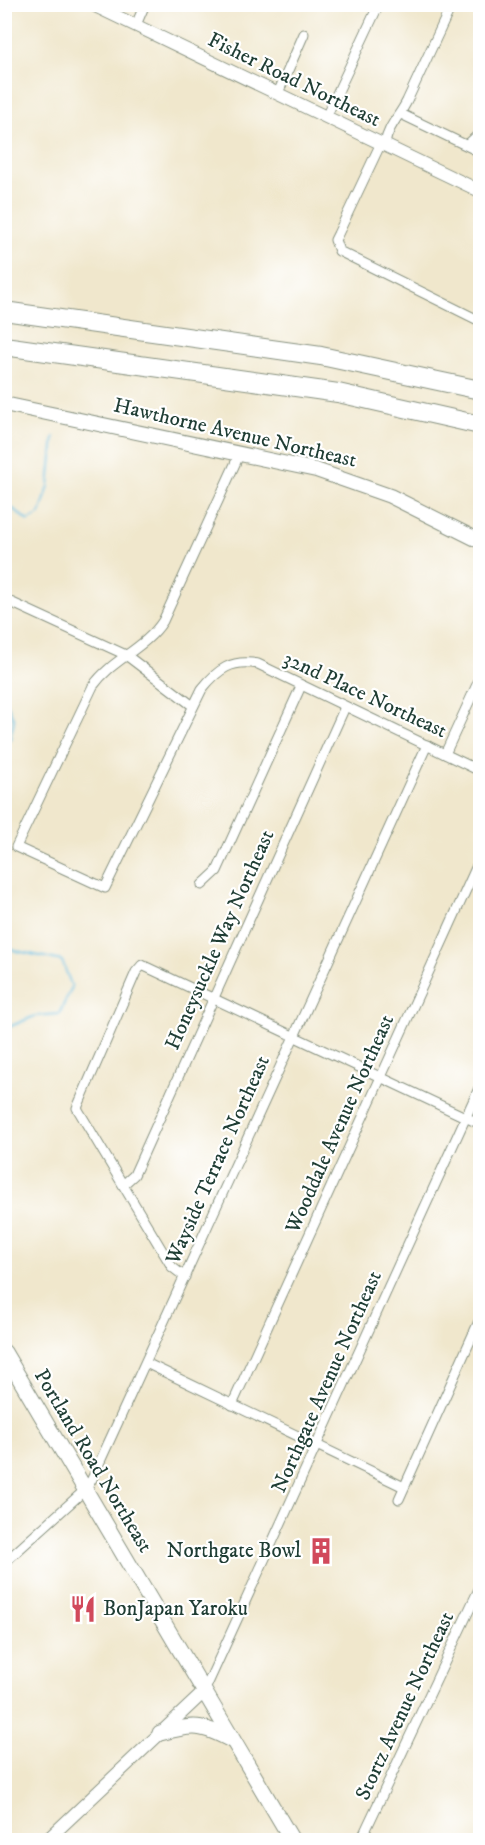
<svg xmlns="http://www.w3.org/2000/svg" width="485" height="1845" font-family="'IM FELL DW Pica',serif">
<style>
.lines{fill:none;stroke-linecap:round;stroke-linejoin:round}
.stream{stroke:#64bde1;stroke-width:2}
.minor-casing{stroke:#889280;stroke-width:11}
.tertiary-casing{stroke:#889280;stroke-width:14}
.secondary-casing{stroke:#889280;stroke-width:16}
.primary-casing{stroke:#889280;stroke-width:17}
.motorway-casing{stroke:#889280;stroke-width:20}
.minor{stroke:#fff;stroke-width:9}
.tertiary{stroke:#fff;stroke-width:12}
.secondary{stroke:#fff;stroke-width:14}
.primary{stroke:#fff;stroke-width:15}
.motorway{stroke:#fff;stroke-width:18}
.labels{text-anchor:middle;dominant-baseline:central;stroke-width:4.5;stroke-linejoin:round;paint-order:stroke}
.street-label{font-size:21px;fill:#1f3d34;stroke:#fff}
.poi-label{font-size:21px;fill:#1f3d34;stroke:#fff;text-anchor:end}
</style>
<rect width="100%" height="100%" fill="#fff"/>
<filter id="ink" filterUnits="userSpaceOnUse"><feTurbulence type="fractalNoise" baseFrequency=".0167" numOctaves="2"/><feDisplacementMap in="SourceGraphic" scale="12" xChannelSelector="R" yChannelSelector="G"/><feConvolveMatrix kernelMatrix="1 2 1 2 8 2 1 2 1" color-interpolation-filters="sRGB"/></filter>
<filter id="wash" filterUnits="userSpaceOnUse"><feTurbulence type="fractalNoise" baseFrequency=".008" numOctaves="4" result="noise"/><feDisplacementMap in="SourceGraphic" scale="24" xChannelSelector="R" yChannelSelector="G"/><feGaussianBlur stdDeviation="1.35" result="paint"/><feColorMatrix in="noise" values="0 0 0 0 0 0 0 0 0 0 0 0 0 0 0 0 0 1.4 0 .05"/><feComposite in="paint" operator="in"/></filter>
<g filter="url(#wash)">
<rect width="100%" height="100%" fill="#f0e7cc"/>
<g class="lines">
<g class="stream">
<path d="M 12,508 L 28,521 L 40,514 L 49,486 L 54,437"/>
<path d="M 4,697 L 14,720 L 10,740"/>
<path d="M 4,948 L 62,961 L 72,987 L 59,1014 L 35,1016 L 4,1029"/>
</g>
</g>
</g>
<g filter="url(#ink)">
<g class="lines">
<defs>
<g id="minor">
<path d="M 136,25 L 145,4"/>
<path d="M 278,93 L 304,34"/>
<path d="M 401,114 L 480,152"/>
<path d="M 326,117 L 379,4"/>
<path d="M 381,143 L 338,234 L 335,240 L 339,251 L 480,321"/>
<path d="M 385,144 C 388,126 399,117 407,101 L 452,4"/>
<path d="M 467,145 L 480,133"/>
<path d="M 240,453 L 163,621 C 145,649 112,659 93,686 L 16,847 L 105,888 L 202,689 C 218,669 232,659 258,664 L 480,771"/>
<path d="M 4,599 L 126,655 L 193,706"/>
<path d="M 445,754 L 480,678"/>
<path d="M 202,885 L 217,871 L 301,686"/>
<path d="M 124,1184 L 134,1175 L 345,707"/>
<path d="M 185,1277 L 172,1267 L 77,1108 L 136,972 L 142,965 L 480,1124"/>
<path d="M 146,1363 L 404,1487"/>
<path d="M 232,1405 L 480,859"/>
<path d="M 399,1499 L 480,1319"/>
<path d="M 4,1563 L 86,1489 L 92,1479 L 427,745"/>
<path d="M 204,1692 L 480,1086"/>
<path d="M 361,1840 L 480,1587"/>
</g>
<g id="tertiary">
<path d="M 91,4 L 480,191"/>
<path d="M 47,1840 L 204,1692"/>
</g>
<path id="secondary" d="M 4,404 L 316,470 L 390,496 L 480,541"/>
<g id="primary">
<path d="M 4,1352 L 292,1840"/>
<path d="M 160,1733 C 194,1724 202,1724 233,1741"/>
</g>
<g id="motorway">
<path d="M 4,311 L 321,356 L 480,390"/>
<path d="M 4,346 L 338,393 L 480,425"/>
</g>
</defs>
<use href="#minor" class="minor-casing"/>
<use href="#tertiary" class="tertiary-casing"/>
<use href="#secondary" class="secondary-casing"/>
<use href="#primary" class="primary-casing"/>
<use href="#motorway" class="motorway-casing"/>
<use href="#minor" class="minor"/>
<use href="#tertiary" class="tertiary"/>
<use href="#secondary" class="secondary"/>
<use href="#primary" class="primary"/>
<use href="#motorway" class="motorway"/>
</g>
</g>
<defs>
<symbol id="building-bare" viewBox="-9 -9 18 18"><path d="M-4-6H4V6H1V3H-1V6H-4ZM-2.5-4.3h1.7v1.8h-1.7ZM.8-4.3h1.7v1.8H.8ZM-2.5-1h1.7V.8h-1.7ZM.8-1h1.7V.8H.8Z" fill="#d1495b" stroke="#fff" stroke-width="2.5" paint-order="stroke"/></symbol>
<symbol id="restaurant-bare" viewBox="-9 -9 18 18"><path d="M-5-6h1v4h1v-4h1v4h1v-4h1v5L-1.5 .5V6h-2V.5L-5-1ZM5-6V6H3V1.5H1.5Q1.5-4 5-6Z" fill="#d1495b" stroke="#fff" stroke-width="2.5" paint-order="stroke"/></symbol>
</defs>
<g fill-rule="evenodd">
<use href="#building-bare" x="302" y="1532" width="38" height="38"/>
<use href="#restaurant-bare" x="64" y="1590" width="38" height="38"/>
</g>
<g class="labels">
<g class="street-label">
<text transform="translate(294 80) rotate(26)">Fisher Road Northeast</text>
<text transform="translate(235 433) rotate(13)">Hawthorne Avenue Northeast</text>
<text transform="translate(365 695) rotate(25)">32nd Place Northeast</text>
<text transform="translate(220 940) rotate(-66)">Honeysuckle Way Northeast</text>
<text transform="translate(340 1124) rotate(-66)">Wooddale Avenue Northeast</text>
<text transform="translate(218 1160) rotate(-66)">Wayside Terrace Northeast</text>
<text transform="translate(327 1382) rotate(-66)">Northgate Avenue Northeast</text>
<text transform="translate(93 1461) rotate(59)">Portland Road Northeast</text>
<text transform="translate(405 1706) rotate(-65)">Stortz Avenue Northeast</text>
</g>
<g class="poi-label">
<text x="301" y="1551">Northgate Bowl</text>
<text x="103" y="1609" text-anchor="start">BonJapan Yaroku</text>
</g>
</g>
<rect width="485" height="1845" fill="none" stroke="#fff" stroke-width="24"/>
</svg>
